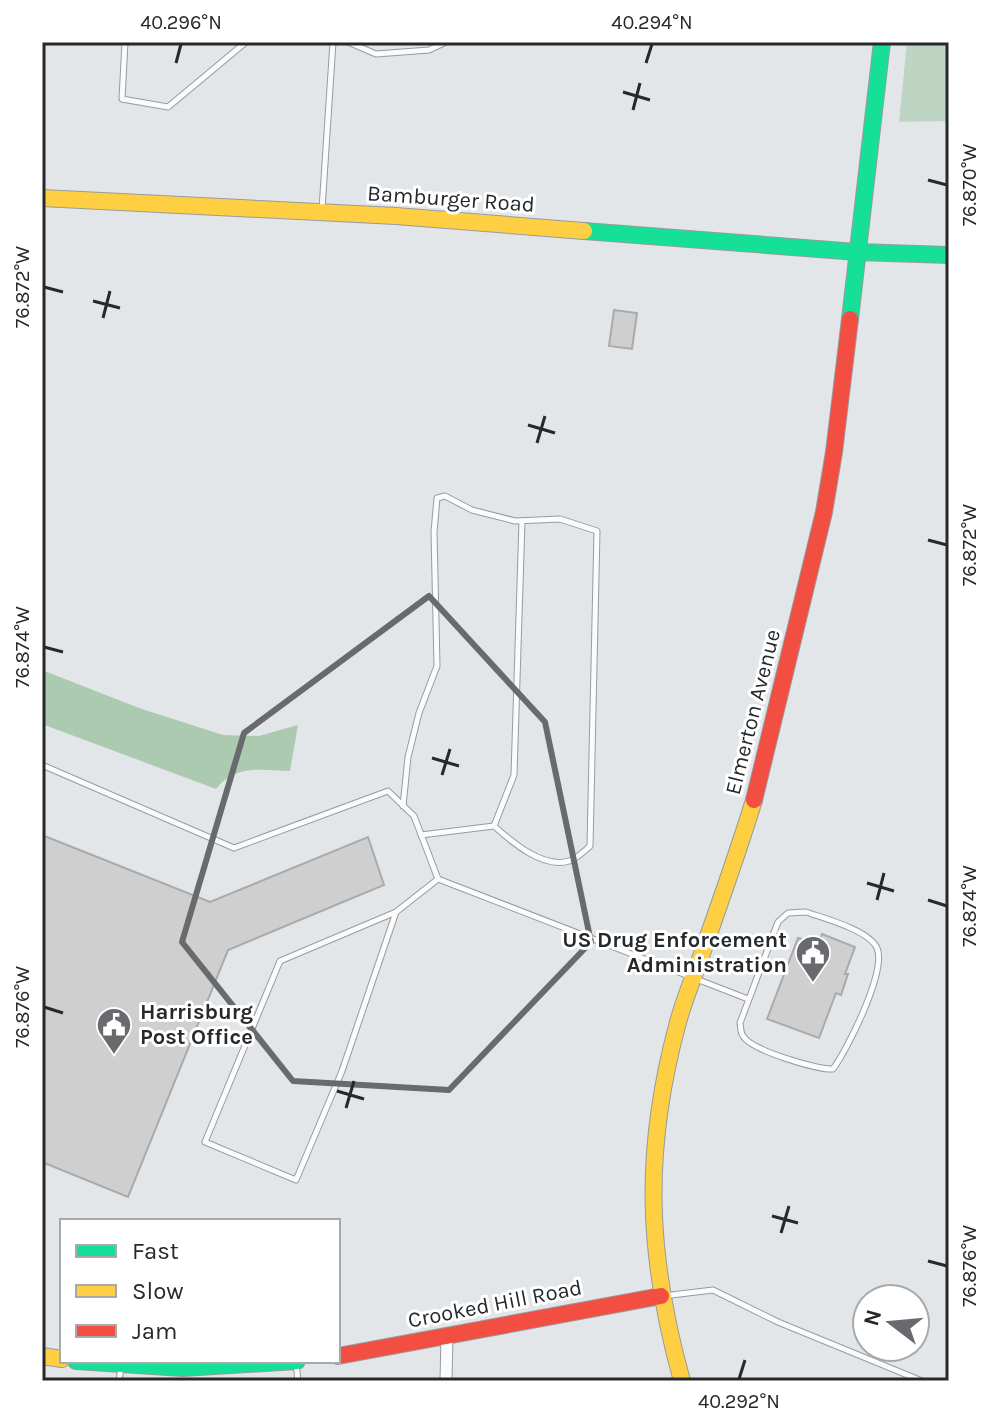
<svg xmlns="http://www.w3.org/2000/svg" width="991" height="1423" font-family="Karla,sans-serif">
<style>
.green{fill:#bfd5c3}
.forest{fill:#abcab0}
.building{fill:#cfcfcf;stroke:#aaa;stroke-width:2}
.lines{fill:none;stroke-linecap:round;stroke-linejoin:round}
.lane-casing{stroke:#989b9d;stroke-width:7}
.street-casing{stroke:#989b9d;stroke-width:13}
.fast-casing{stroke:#989b9d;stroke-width:18}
.slow-casing{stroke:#989b9d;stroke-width:18}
.jam-casing{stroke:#989b9d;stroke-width:18}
.lane{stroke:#fbfbfc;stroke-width:5}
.street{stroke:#fbfbfc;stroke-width:11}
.fast{stroke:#16e098;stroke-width:16}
.slow{stroke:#ffcf43;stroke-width:16}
.jam{stroke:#f24e42;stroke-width:16}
.marked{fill:none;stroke:#686a6d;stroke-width:6;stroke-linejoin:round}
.ticks{fill:none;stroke:#26282a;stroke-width:3}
.labels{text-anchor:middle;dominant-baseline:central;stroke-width:6;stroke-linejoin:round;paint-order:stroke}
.street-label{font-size:22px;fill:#26282a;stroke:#fff}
.poi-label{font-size:22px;font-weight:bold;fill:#26282a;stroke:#fff;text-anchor:end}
.neatline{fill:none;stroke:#26282a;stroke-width:3}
.ticks-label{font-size:20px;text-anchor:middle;fill:#26282a}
</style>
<rect width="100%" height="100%" fill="#e3e6e9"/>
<path class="green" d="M 907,42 L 949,42 L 949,121 L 899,122 Z"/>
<path class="forest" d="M 42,670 L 139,708 L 223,735 L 259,736 L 298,725 L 290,771 C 263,770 235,764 216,789 L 42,724 Z"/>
<g class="building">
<path d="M 614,310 L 637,313 L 632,349 L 609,346 Z"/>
<path d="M 42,835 L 210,902 L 368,837 L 384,885 L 228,950 L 128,1197 L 42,1162 Z"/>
<path d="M 822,934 L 855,947 L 845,974 L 848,974 L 841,995 L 836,993 L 819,1038 L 767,1019 L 798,938 L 818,944 Z"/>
</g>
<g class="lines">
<defs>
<g id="lane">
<path d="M 125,42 L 122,99 L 168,107 L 246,42"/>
<path d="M 348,42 L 376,54 L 429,50 L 446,42"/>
<path d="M 322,209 L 333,42"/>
<path d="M 42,765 L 234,848 L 388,791 L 414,816 L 438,879 L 748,999"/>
<path d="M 403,806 L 408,757 L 419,713 L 437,666 L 434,532 L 437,498 L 445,496 L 472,510 L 515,521 L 560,519 L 597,531 L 590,846 C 583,852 577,859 569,861 C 543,869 512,842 494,826 L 421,835"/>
<path d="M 494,826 L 514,775 L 522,521"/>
<path d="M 396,912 L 342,1071 L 296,1180 L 205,1142 L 280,961 L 396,912 L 438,879"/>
<path d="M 806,912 C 823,918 869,930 877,948 C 887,971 847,1050 833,1069 C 817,1070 751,1050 743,1036 C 740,1032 741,1027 740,1023 L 778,922 L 788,913 Z"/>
<path d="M 663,1296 L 713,1290 L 778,1322 L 922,1381"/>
<path d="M 296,1362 L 298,1381"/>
<path d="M 119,1381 L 121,1367"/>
</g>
<path id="street" d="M 446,1381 L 447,1336"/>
<g id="fast">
<path d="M 584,231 L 857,252 L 949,255"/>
<path d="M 850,319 L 882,42"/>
<path d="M 76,1361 L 183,1368 L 297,1361"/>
</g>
<g id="slow">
<path d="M 42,198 L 396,216 L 584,231"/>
<path d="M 42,1356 L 62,1359"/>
<path d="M 682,1381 C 647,1255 643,1153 677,1026 C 684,998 696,972 705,945 C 722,897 739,849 754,800"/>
</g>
<g id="jam">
<path d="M 754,800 L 824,512 L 834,452 L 850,319"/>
<path d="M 338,1356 L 661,1296"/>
</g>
</defs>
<use href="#lane" class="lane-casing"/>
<use href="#street" class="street-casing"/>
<use href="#fast" class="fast-casing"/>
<use href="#slow" class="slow-casing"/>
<use href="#jam" class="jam-casing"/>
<use href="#lane" class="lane"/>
<use href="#street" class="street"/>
<use href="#fast" class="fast"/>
<use href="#slow" class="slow"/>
<use href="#jam" class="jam"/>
</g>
<path class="marked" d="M 429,596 L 545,722 L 591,942 L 449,1090 L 293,1081 L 182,942 L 244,733 Z"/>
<path class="ticks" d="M 176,63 L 181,44M 646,63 L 652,44M 623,92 L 650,100M 633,110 L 640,83M 928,180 L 947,185M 44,287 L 63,292M 93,301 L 120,308M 103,318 L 110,291M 528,425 L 555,433M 537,443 L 545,416M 928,540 L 947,545M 44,647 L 63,652M 432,758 L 459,766M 442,775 L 450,749M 867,883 L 894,891M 877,900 L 884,873M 928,900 L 947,906M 44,1007 L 63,1013M 337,1091 L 364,1099M 346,1108 L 354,1081M 772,1216 L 798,1223M 781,1233 L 789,1206M 928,1261 L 947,1266M 739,1379 L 745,1360"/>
<defs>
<symbol id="civic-pin" viewBox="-11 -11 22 30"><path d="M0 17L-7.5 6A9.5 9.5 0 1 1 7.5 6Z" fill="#686a6d" stroke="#fff"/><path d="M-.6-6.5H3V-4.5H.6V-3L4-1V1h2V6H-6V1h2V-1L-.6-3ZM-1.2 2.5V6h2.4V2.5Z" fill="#fff"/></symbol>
</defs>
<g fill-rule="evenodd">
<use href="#civic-pin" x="793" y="933" width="40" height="54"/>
<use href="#civic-pin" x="94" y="1005" width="40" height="54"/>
</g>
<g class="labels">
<g class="street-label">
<text transform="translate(451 199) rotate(4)">Bamburger Road</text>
<text transform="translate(753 712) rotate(-76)">Elmerton Avenue</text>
<text transform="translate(495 1304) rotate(-11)">Crooked Hill Road</text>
</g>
<g class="poi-label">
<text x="787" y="940">US Drug Enforcement<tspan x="787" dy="25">Administration</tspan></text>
<text x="140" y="1012" text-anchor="start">Harrisburg<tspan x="140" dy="25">Post Office</tspan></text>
</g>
</g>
<rect width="991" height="1423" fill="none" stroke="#ffffff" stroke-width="88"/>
<rect x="60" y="1219" width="280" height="144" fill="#ffffff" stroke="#a8a9aa" stroke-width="2"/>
<rect x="76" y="1245" width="40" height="12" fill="#16e098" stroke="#a8a9aa" stroke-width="2"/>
<text x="132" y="1259" font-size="24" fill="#26282a">Fast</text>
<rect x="76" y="1285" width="40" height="12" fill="#ffcf43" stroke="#a8a9aa" stroke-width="2"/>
<text x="132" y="1299" font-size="24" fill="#26282a">Slow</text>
<rect x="76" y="1325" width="40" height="12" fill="#f24e42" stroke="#a8a9aa" stroke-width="2"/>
<text x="132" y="1339" font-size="24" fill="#26282a">Jam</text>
<g transform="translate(891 1323) rotate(286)"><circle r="38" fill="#ffffff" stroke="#a8a9aa" stroke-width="2"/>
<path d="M0-6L14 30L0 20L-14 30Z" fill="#686a6d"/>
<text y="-12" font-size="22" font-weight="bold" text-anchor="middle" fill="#26282a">N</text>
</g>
<rect x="44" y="44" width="903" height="1335" class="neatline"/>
<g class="ticks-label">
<text x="181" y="29">40.296°N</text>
<text x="652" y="29">40.294°N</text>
<text transform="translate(969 185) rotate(-90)" y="7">76.870°W</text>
<text transform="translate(22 287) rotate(-90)" y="7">76.872°W</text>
<text transform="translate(969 545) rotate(-90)" y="7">76.872°W</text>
<text transform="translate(22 647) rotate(-90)" y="7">76.874°W</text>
<text transform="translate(969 906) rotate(-90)" y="7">76.874°W</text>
<text transform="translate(22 1007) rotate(-90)" y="7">76.876°W</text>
<text transform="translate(969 1266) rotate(-90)" y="7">76.876°W</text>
<text x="739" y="1408">40.292°N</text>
</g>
</svg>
